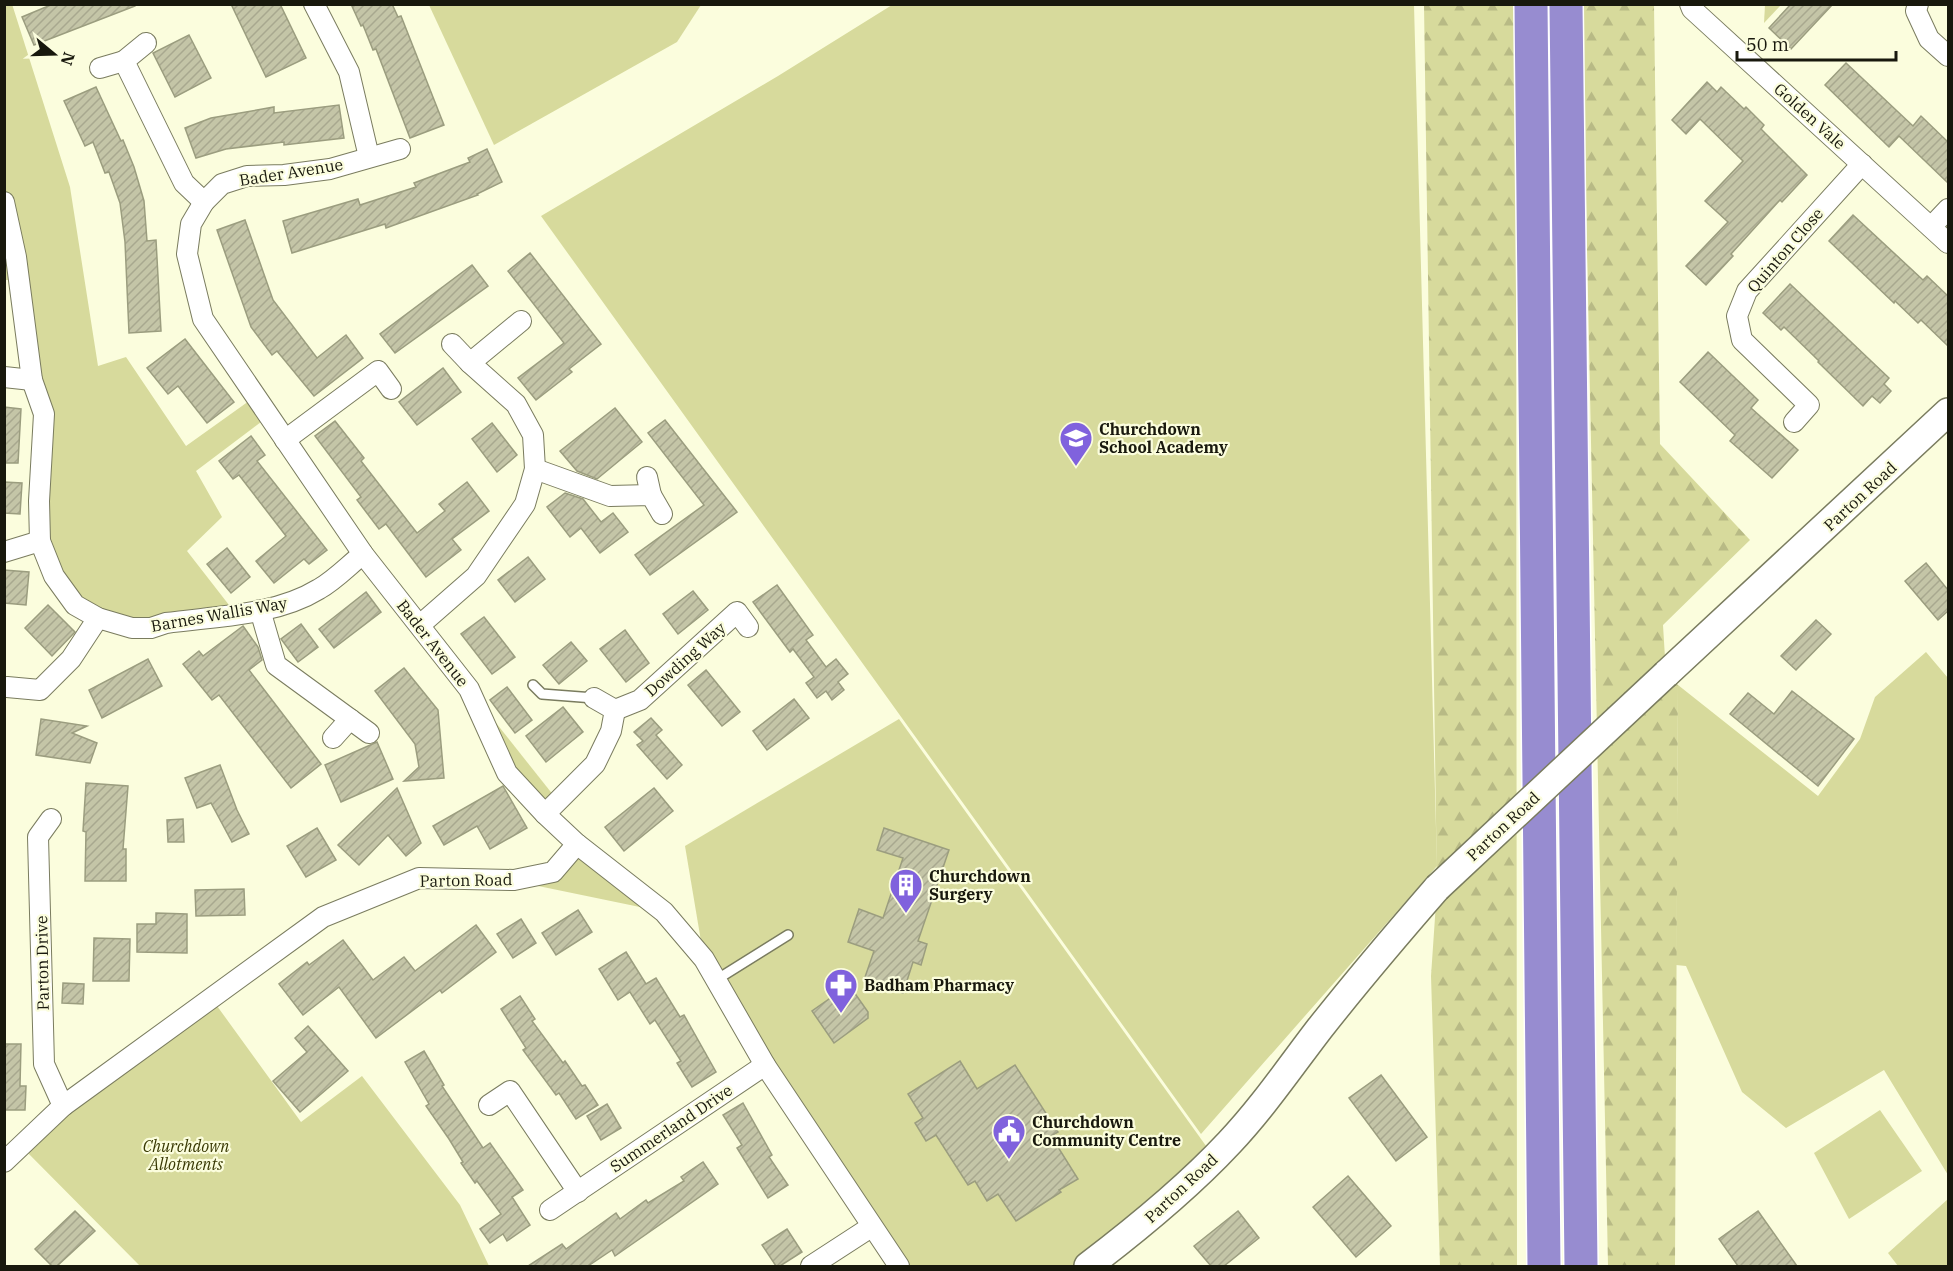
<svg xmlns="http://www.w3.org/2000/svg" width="1953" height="1271" font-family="'IBM Plex Serif',serif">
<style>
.green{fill:#d7da9c}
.forest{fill:url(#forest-firs)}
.building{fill:url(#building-hatch);stroke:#9b9d7f;stroke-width:1.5}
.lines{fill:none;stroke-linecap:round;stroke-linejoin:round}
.lane-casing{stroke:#7a7c5f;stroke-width:12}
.street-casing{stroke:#7a7c5f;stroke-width:22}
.secondary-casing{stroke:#7a7c5f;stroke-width:30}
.highway-casing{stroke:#fff;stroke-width:36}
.lane{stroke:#fff;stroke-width:9}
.street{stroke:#fff;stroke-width:20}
.secondary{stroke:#fff;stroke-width:27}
.highway{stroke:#978cd0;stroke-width:33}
.secondary-bridge-casing{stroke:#7a7c5f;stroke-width:30;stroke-linecap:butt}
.secondary-bridge{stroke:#fff;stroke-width:27}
.labels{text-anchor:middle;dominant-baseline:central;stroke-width:4.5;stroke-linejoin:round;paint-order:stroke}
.street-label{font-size:16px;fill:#18180d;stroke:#fbfddd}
.poi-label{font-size:16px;font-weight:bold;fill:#18180d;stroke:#fbfddd;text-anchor:start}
.park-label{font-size:16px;font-style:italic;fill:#383803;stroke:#fbfddd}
</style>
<defs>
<pattern id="forest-firs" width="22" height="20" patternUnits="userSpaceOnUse" patternTransform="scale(1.5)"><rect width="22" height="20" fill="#d7da9c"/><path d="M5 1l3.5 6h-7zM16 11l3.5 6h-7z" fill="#b8ba85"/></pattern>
<pattern id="building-hatch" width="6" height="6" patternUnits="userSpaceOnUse" patternTransform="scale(1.5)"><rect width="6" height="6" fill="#c4c5a7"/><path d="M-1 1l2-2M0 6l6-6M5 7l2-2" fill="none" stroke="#a8a88f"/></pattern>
</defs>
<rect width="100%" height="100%" fill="#fbfddd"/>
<g class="green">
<path d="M 12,4 L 70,187 L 98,366 L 126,357 L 186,446 L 256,396 L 269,416 L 196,471 L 222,517 L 187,551 L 236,614 L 151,628 L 75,605 L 40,541 L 44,414 L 19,280 L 5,280 L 4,259 L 16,257 L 4,202 L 4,5 Z"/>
<path d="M 429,5 L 701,5 L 677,42 L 494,145 Z"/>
<path d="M 892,5 L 1414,5 L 1437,866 L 1201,1134 L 541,216 L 778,76 Z"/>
<path d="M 1765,5 L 1781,5 L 1764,23 Z"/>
<path d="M 1926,652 L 1948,678 L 1948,1175 L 1884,1070 L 1786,1128 L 1742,1092 L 1686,966 L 1676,965 L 1678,685 L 1818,796 L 1860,739 L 1875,697 Z"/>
<path d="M 469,689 L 558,801 L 545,814 L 507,773 Z"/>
<path d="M 899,719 L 1214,1157 L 1088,1266 L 899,1266 L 704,959 L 685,846 Z"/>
<path d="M 577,844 L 664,912 L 514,881 L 553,872 Z"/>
<path d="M 212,999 L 301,1122 L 362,1076 L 460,1205 L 489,1266 L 140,1266 L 21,1146 Z"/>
<path d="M 1880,1110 L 1922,1171 L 1849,1219 L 1814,1153 Z"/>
<path d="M 1948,1199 L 1948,1266 L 1898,1266 L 1888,1253 Z"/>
</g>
<g class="forest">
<path d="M 1424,5 L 1514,5 L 1516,162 L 1517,1266 L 1440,1266 L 1431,976 L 1437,888 Z"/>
<path d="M 1582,5 L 1654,5 L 1660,444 L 1750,540 L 1663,625 L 1666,674 L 1678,685 L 1675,1266 L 1608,1266 Z"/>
</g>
<g class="building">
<path d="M 53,4 L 135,4 L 135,6 L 34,45 L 22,17 Z"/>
<path d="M 231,4 L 280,4 L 306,58 L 266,77 Z"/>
<path d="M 351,4 L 392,4 L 398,17 L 401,16 L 444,125 L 410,138 L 376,49 L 373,50 L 363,25 L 361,26 Z"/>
<path d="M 1791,4 L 1833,4 L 1791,49 L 1769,28 Z"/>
<path d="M 189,35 L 211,78 L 175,97 L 153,53 Z"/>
<path d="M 1846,63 L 1913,126 L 1921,116 L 1948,142 L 1948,183 L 1899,136 L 1889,147 L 1825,85 Z"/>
<path d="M 1707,82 L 1717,92 L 1721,87 L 1744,109 L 1746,107 L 1764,125 L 1761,129 L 1807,175 L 1782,202 L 1780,200 L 1731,254 L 1733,256 L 1706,285 L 1686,266 L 1728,222 L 1705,201 L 1743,161 L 1700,119 L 1686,134 L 1672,120 Z"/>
<path d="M 96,87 L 121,141 L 123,140 L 134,167 L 144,201 L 147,241 L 156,240 L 161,331 L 129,333 L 125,242 L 120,203 L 109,172 L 105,173 L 93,142 L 85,146 L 64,101 Z"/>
<path d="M 339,105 L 344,138 L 284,145 L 284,142 L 226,149 L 196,158 L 185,128 L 211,118 L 274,107 L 274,113 Z"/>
<path d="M 487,149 L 502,182 L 477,194 L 478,195 L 386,228 L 385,224 L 292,253 L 283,221 L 358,199 L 360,205 L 416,187 L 414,183 L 470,162 L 468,158 Z"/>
<path d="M 1853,215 L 1923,280 L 1927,276 L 1948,296 L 1948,346 L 1921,320 L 1918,323 L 1895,301 L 1894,303 L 1829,241 Z"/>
<path d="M 245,220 L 273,300 L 317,358 L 346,335 L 363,358 L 314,396 L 277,351 L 272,355 L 251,327 L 217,230 Z"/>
<path d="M 530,253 L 601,344 L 569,369 L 572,372 L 536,400 L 518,378 L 564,343 L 508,271 Z"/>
<path d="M 472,265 L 488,286 L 395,353 L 380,334 Z"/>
<path d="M 1790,284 L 1889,378 L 1884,384 L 1891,391 L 1880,403 L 1872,396 L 1863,406 L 1818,362 L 1819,361 L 1784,327 L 1781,330 L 1763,313 Z"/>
<path d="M 185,339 L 234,402 L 207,423 L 178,386 L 168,394 L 147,368 Z"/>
<path d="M 1708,352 L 1758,400 L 1751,408 L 1798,450 L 1772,478 L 1730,441 L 1735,435 L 1680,382 Z"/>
<path d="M 443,368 L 461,392 L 417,425 L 399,402 Z"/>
<path d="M 4,407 L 21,409 L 18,463 L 4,463 Z"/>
<path d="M 615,408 L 642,442 L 597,479 L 577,471 L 560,451 Z"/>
<path d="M 665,420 L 737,512 L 650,575 L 635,555 L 704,505 L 648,433 Z"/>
<path d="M 335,421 L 364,458 L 361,461 L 417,533 L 445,511 L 439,504 L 467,482 L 489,511 L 452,539 L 461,550 L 426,577 L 386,524 L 379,529 L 357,500 L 361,497 L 315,436 Z"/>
<path d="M 492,423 L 517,455 L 497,472 L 472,439 Z"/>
<path d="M 251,436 L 265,455 L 257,461 L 327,550 L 309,564 L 304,559 L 274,583 L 256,561 L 286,536 L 239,475 L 233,479 L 219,461 Z"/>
<path d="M 4,482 L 22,483 L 20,514 L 4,513 Z"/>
<path d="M 565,493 L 583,499 L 601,522 L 613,513 L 628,532 L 600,553 L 581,528 L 570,537 L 547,507 Z"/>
<path d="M 227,548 L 250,577 L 231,593 L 207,564 Z"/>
<path d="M 528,557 L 545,579 L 515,602 L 498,580 Z"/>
<path d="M 1926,563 L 1948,590 L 1948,611 L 1938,620 L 1905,581 Z"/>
<path d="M 4,570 L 29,572 L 26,605 L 4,603 Z"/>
<path d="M 777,585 L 813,635 L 806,640 L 826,667 L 836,659 L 848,674 L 838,682 L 844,690 L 832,700 L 826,691 L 817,698 L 806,683 L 814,677 L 793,649 L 790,652 L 753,602 Z"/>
<path d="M 693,591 L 708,610 L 678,634 L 663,614 Z"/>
<path d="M 366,592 L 381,612 L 334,648 L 319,629 Z"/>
<path d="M 48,605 L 75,632 L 52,656 L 25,628 Z"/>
<path d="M 484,617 L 515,657 L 492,674 L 461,634 Z"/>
<path d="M 1816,620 L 1831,634 L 1796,670 L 1781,656 Z"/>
<path d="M 301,624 L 318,647 L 298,662 L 281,639 Z"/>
<path d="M 243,626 L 258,647 L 262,660 L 249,670 L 321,764 L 291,788 L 219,695 L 212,700 L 183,664 L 199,651 L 203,656 Z"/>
<path d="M 625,630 L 649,663 L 626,682 L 600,649 Z"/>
<path d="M 571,642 L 587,661 L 559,684 L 543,665 Z"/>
<path d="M 148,659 L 162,686 L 102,718 L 89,690 Z"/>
<path d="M 404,668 L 438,710 L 444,778 L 404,781 L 419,767 L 415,744 L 375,691 Z"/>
<path d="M 706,670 L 740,712 L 722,726 L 688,685 Z"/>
<path d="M 507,687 L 532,720 L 515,733 L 490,700 Z"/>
<path d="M 1792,691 L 1854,739 L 1818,786 L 1730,714 L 1748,693 L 1774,714 Z"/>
<path d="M 794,699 L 809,718 L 767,750 L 753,731 Z"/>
<path d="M 563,707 L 583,732 L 546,762 L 526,736 Z"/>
<path d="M 651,718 L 662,730 L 656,735 L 682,765 L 667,779 L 637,745 L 643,741 L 634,732 Z"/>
<path d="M 41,719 L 87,726 L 72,733 L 97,743 L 90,763 L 36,755 Z"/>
<path d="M 377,742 L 393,779 L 341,802 L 325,765 Z"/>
<path d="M 220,765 L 237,810 L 249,834 L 232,842 L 211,803 L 197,808 L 185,778 Z"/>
<path d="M 86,783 L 128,786 L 123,849 L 126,849 L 126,881 L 85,881 L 86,832 L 83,831 Z"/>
<path d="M 503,786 L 527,828 L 490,849 L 477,826 L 444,845 L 433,826 Z"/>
<path d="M 397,788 L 421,843 L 406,856 L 388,835 L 359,865 L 338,845 Z"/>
<path d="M 654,788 L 673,811 L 624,851 L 605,827 Z"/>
<path d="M 183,819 L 184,842 L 168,842 L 167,820 Z"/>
<path d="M 317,828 L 336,860 L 306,877 L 287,846 Z"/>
<path d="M 884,828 L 949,850 L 918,941 L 927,944 L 921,965 L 913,962 L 903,993 L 864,980 L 874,951 L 848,942 L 859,909 L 883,918 L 903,858 L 877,850 Z"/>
<path d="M 244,889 L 245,915 L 196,916 L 195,890 Z"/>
<path d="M 578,910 L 592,932 L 556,955 L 542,933 Z"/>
<path d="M 156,913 L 187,914 L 187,953 L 137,952 L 137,924 L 156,924 Z"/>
<path d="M 521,919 L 536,943 L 513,958 L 497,934 Z"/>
<path d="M 476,925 L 496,952 L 442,993 L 440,990 L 376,1038 L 339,987 L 303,1015 L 279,984 L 307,962 L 309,965 L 343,940 L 373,980 L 404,957 L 415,971 Z"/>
<path d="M 94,938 L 130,939 L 129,981 L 93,981 Z"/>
<path d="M 626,952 L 646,984 L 656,978 L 680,1017 L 684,1015 L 716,1072 L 692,1087 L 677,1063 L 681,1061 L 655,1020 L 650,1024 L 630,992 L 618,1000 L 599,969 Z"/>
<path d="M 63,983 L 84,984 L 83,1004 L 62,1003 Z"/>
<path d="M 849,985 L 868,1012 L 868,1018 L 834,1043 L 812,1011 Z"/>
<path d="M 520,996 L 535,1019 L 532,1021 L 563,1063 L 565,1061 L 582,1086 L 585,1085 L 598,1105 L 576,1119 L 559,1093 L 556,1095 L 523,1050 L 526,1048 L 501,1009 Z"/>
<path d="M 308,1026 L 348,1071 L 300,1112 L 273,1081 L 307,1052 L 295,1038 Z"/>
<path d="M 4,1044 L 21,1044 L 20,1086 L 26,1086 L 25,1110 L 4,1110 Z"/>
<path d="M 424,1051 L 444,1085 L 442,1086 L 483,1148 L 490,1143 L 523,1190 L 512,1197 L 530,1225 L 507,1241 L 503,1234 L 490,1243 L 480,1229 L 501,1214 L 477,1181 L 475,1183 L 461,1163 L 463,1162 L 449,1139 L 426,1106 L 429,1104 L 405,1062 Z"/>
<path d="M 960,1061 L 977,1089 L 1015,1065 L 1058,1132 L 1051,1136 L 1078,1179 L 1059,1190 L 1061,1192 L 1016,1221 L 998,1194 L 987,1201 L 975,1181 L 968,1185 L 936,1135 L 926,1141 L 915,1123 L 923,1118 L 908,1094 Z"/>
<path d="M 1381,1075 L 1427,1137 L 1396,1161 L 1349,1098 Z"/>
<path d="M 743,1103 L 772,1155 L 769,1157 L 788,1185 L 768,1198 L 737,1148 L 742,1145 L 723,1115 Z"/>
<path d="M 607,1104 L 621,1128 L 601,1140 L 587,1116 Z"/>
<path d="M 703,1162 L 718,1184 L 615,1256 L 612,1250 L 588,1266 L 528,1266 L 562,1244 L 566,1249 L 616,1213 L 620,1219 L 646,1200 L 648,1203 L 684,1181 L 681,1177 Z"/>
<path d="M 1348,1176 L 1391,1226 L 1356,1257 L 1313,1207 Z"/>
<path d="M 75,1211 L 95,1231 L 57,1266 L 52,1266 L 35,1249 Z"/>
<path d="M 1238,1211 L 1259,1238 L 1224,1266 L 1211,1266 L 1194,1246 Z"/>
<path d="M 1758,1211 L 1797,1266 L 1738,1266 L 1719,1239 Z"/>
<path d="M 787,1229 L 802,1252 L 780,1266 L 776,1266 L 762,1245 Z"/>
</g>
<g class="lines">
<defs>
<g id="lane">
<path d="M 533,685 L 542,694 L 594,698"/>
<path d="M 716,980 L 788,935"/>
</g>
<g id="street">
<path d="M 314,4 L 349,72 L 369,157"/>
<path d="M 1690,4 L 1692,9 L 1948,243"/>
<path d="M 1918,4 L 1916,11 L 1929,39 L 1948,56"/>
<path d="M 146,43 L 124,61 L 184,183 L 204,202"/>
<path d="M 100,68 L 124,61"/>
<path d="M 400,149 L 330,169 L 284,175 L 247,176 L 222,184 L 204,202 L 191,224 L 187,254 L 203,319 L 363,554 L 469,689 L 507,773 L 545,814 L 577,844 L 664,912 L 704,959 L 765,1065 L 899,1266"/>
<path d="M 4,202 L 16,257 L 32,380 L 44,414 L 39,501 L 40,541 L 54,576 L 75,605 L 98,618 L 132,628 L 151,628 L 166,623 C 216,616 275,616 319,589 C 335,580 349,565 363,554"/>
<path d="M 1931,227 L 1948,209"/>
<path d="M 452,344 L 470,363"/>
<path d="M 4,377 L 32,380"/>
<path d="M 1794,422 L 1809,405 L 1742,340 L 1737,316 L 1747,291 L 1862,164"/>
<path d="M 285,440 L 378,371 L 391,389"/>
<path d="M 535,469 L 610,496 L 651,495 L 662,514"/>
<path d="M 647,477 L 651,495"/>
<path d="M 4,552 L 40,541"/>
<path d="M 260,610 L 276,665 L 369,733"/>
<path d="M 420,625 L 476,576 L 525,504 L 535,469 L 533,435 L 516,404 L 470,363 L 521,321"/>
<path d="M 7,687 L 40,690 L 71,659 L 98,618"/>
<path d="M 615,710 L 640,700 L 737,612 L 748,627"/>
<path d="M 333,738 L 350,719"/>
<path d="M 545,814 L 595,764 L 611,731 L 615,710 L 594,698"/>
<path d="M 51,819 L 38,837 L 44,1064 L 63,1106"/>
<path d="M 489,1105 L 510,1091 L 578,1192"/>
<path d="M 4,1162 L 63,1106 L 323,917 L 419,878 L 514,880 L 553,872 L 577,844"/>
<path d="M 550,1210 L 765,1065"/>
<path d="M 811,1266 L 871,1227"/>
</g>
<g id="secondary">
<path d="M 1666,674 L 1948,412"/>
<path d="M 1088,1266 C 1138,1228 1186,1189 1229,1143 C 1263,1107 1290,1067 1320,1028 C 1358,980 1397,934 1437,888"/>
</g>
<g id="highway">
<path d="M 1531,4 L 1544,1266"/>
<path d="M 1566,4 L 1581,1266"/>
</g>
</defs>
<use href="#lane" class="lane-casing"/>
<use href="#street" class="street-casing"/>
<use href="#secondary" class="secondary-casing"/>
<use href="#highway" class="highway-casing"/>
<use href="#lane" class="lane"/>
<use href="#street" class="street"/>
<use href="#secondary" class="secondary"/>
<use href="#highway" class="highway"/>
<defs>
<path id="secondary-bridge" d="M 1437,888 L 1666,674"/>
</defs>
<use href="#secondary-bridge" class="secondary-bridge-casing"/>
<use href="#secondary-bridge" class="secondary-bridge"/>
</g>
<defs>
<symbol id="school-pin" viewBox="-11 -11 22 30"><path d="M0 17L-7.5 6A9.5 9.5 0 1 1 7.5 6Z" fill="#8062dd" stroke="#fbfddd"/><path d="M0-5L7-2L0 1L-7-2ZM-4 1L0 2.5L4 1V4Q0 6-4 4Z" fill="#fff"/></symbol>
<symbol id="building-pin" viewBox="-11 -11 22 30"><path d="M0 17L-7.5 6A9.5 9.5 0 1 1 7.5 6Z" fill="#8062dd" stroke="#fbfddd"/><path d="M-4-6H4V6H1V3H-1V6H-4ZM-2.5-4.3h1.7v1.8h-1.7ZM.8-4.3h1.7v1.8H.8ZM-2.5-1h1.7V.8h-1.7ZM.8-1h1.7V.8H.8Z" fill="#fff"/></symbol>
<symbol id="pharmacy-pin" viewBox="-11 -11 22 30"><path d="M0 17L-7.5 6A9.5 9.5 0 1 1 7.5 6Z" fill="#8062dd" stroke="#fbfddd"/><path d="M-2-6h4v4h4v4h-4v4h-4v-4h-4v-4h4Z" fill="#fff"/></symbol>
<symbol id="civic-pin" viewBox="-11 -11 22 30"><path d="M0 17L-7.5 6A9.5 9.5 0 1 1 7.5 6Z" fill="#8062dd" stroke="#fbfddd"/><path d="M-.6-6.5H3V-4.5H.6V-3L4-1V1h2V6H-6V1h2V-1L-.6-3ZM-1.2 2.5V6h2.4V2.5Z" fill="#fff"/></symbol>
</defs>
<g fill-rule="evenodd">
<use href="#school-pin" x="1057" y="419" width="38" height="52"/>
<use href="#building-pin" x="887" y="866" width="38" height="52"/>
<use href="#pharmacy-pin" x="822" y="966" width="38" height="52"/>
<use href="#civic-pin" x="990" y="1112" width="38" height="52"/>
</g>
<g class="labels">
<g class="street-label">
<text transform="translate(1810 116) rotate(42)">Golden Vale</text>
<text transform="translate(291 172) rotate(-9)">Bader Avenue</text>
<text transform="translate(1785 250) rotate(-49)">Quinton Close</text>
<text transform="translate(1860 496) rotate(-43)">Parton Road</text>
<text transform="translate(219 614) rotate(-10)">Barnes Wallis Way</text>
<text transform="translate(433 643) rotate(52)">Bader Avenue</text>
<text transform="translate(685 659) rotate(-42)">Dowding Way</text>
<text transform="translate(1503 826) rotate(-43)">Parton Road</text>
<text transform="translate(466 880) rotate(-1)">Parton Road</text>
<text transform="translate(42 963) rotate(-91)">Parton Drive</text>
<text transform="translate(671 1128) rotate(-34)">Summerland Drive</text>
<text transform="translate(1181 1188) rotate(-43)">Parton Road</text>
</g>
<g class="poi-label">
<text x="1099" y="429">Churchdown<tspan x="1099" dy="18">School Academy</tspan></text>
<text x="929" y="876">Churchdown<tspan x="929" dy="18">Surgery</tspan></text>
<text x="864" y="985">Badham Pharmacy</text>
<text x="1032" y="1122">Churchdown<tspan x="1032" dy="18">Community Centre</tspan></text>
</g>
<g class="park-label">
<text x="186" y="1146">Churchdown<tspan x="186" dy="18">Allotments</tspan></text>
</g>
</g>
<rect width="1953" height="1271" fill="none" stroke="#18180d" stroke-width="12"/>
<g transform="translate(54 54) rotate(109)" stroke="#fbfddd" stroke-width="4.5" paint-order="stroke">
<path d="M0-4.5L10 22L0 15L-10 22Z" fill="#18180d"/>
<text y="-9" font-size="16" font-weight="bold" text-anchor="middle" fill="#18180d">N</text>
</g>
<path d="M1737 51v9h159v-9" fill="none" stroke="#18180d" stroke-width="3"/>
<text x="1746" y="51" font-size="18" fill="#18180d" stroke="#fbfddd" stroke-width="4.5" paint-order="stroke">50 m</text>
</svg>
